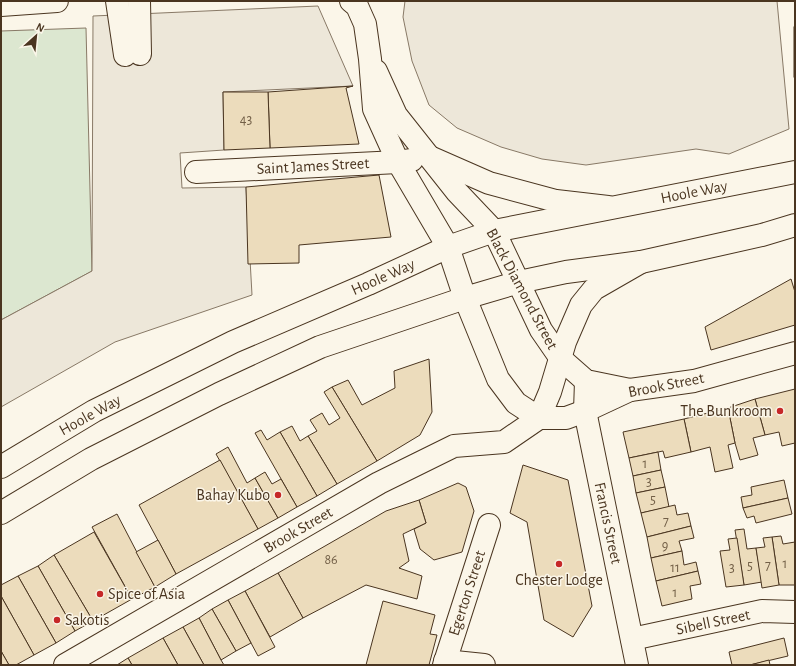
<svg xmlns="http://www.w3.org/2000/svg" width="796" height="666" font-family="'Alegreya Sans',sans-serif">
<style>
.green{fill:#dce7d0;stroke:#887966}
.parking{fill:#ede7d9;stroke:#887966}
.building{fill:#ecdcbc;stroke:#4a3520}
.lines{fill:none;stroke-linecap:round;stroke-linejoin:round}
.minor-casing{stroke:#4a3520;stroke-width:24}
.highway-casing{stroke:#4a3520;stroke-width:24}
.minor{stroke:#fbf6e9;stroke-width:22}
.highway{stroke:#fbf6e9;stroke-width:22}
.poi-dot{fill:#c62828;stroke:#fbf6e9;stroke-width:1.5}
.labels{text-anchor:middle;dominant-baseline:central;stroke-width:3;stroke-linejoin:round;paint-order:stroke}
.number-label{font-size:14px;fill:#725f47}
.street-label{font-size:16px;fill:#4a3520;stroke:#fbf6e9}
.poi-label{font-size:16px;fill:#4a3520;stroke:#fbf6e9;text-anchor:end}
</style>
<rect width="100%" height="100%" fill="#fbf6e9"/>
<path class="green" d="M 86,28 L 92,271 L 1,320 L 1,31 Z"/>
<g class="parking">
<path d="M 405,1 L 777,1 L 789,129 L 729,154 L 696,149 L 586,165 L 542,159 L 501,147 L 457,128 L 429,105 L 412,61 L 403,17 Z"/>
<path d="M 318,6 L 353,86 L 223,92 L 224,150 L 180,153 L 182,188 L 246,187 L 252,295 L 115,342 L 1,407 L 1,320 L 92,271 L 93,16 Z"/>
</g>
<g class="building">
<rect x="794" y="27" width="1" height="50"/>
<path d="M 353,86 L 346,88 L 359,144 L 270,148 L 268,92 Z"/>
<path d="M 223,92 L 268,92 L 270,148 L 224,150 Z"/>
<path d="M 379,175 L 391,237 L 299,245 L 299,263 L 248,264 L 246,187 Z"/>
<path d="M 791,279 L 795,292 L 795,325 L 711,350 L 705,327 Z"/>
<path d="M 429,359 L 432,412 L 420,435 L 377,461 L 332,387 L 348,380 L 362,405 L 395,388 L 394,371 Z"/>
<path d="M 332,387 L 377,461 L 337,484 L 308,436 L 317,431 L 310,420 L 322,413 L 329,425 L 340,418 L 324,392 Z"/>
<path d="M 795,389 L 795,443 L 782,446 L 779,432 L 765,435 L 755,399 Z"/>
<path d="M 755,399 L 765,435 L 753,438 L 758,455 L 740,460 L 735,443 L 728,408 Z"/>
<path d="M 728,408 L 735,443 L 728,445 L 733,468 L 715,472 L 710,447 L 691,452 L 684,419 Z"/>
<path d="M 684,419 L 691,452 L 665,458 L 663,451 L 629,458 L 623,432 Z"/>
<path d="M 292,426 L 300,441 L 308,436 L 337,484 L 317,496 L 280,432 Z"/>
<path d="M 261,430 L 267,440 L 280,432 L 317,496 L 297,507 L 255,433 Z"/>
<path d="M 228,447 L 247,483 L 255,478 L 278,518 L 258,529 L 216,454 Z"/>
<path d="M 658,452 L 661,470 L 633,476 L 629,458 Z"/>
<path d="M 220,460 L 258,529 L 176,574 L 139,505 Z"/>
<path d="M 523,465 L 568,480 L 592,606 L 573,637 L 544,620 L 527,522 L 510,513 Z"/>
<path d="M 661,470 L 665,487 L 636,493 L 633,476 Z"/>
<path d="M 265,472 L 272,484 L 281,479 L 297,507 L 278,518 L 255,478 Z"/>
<path d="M 784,480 L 788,498 L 743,508 L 741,497 L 752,495 L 751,487 Z"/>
<path d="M 458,483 L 466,487 L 474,511 L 462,552 L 434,560 L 420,549 L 414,529 L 426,523 L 419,500 Z"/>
<path d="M 665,487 L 669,507 L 641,513 L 636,493 Z"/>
<path d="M 788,498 L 792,514 L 756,523 L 754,516 L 747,518 L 743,508 Z"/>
<path d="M 419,500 L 426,523 L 403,534 L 409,561 L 399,568 L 422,576 L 417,599 L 366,585 L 303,618 L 278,573 L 386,511 Z"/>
<path d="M 675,505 L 677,515 L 688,513 L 691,526 L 647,537 L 641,513 Z"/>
<path d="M 117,514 L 155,587 L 132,599 L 92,527 Z"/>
<path d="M 691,526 L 694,538 L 679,541 L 682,551 L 651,558 L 647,537 Z"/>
<path d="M 744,529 L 747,549 L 756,548 L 762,582 L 744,585 L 735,530 Z"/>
<path d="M 94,532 L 132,599 L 93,621 L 54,555 Z"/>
<path d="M 781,536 L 783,544 L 795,542 L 795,585 L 779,585 L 772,537 Z"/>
<path d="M 772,537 L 779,585 L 762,588 L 756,548 L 765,547 L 763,538 Z"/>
<path d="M 737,538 L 744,585 L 726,587 L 720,551 L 730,550 L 728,539 Z"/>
<path d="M 158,540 L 176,574 L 155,587 L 136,552 Z"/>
<path d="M 682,551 L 684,565 L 696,562 L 698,571 L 656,581 L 651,558 Z"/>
<path d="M 54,555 L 93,621 L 75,631 L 38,566 Z"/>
<path d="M 38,566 L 75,631 L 56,643 L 18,576 Z"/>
<path d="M 698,571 L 701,584 L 690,586 L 692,599 L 662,606 L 656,581 Z"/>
<path d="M 278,573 L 303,618 L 270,637 L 245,591 Z"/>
<path d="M 18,576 L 56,643 L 34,655 L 1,596 L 1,585 Z"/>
<path d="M 245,591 L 275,647 L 258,656 L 228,600 Z"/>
<path d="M 1,596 L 34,655 L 16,665 L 9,665 L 1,651 Z"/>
<path d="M 228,600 L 251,643 L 236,651 L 212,609 Z"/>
<path d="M 383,601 L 435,615 L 430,634 L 437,635 L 429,665 L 366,665 Z"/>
<path d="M 212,609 L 236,651 L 221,660 L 199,618 Z"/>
<path d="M 199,618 L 221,660 L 224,665 L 204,665 L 183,627 Z"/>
<path d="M 183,627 L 204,665 L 178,665 L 163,638 Z"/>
<path d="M 163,638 L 178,665 L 132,665 L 128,658 Z"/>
<path d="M 784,638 L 788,656 L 750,665 L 732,665 L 729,652 Z"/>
<path d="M 1,651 L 9,665 L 1,665 Z"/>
<path d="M 128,658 L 132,665 L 117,665 Z"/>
<path d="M 769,660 L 770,665 L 750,665 Z"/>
</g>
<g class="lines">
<defs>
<g id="minor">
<path d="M 117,1 L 125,55"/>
<path d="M 139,1 L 140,54"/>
<path d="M 351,1 L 357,6 L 365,24 L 370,59 L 374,109 L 398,162 L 448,247 L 465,298 L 498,379 L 516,403 L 539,418"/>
<path d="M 1,5 L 57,1"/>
<path d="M 376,71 L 396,115 L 457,192 L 494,231 L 541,330 L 561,359 L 586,381 L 630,390"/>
<path d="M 432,158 L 489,183 L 556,201 L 608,207"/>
<path d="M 196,172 L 398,162 L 412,160"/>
<path d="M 586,381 L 585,411 L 637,665"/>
<path d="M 539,418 L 566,418 L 585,411 L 630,390 L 694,381 L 795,353"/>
<path d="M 632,639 L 762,611 L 795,612"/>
<path d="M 445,661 L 484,665"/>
<path d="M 65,665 L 379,483 L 454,446 L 504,442 L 539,418 L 550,392 L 565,342 L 581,305 L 594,289 L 641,262"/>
<path d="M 444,665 L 489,525"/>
</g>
<g id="highway">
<path d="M 1,467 L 94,411 L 233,342 L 368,284 L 448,247 L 494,231 L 795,172"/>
<path d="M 1,513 L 91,459 L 219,394 L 320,347 L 465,298 L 519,282 L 566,272 L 641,262 L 762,235 L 795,225"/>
</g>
</defs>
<use href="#minor" class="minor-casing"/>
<use href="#highway" class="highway-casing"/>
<use href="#minor" class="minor"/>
<use href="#highway" class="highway"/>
</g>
<g class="poi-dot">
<circle cx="780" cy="411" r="4"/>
<circle cx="278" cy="495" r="4"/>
<circle cx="559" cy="564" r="4"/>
<circle cx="100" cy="594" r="4"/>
<circle cx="57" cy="620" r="4"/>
</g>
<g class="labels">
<g class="number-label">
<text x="246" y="120">43</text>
<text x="645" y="464">1</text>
<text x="649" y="482">3</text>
<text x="653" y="500">5</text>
<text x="666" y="521">7</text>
<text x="665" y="546">9</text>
<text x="331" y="560">86</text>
<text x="785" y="564">1</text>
<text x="768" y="565">7</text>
<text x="750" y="566">5</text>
<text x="675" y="568">11</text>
<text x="732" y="568">3</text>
<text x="675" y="593">1</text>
</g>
<g class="street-label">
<text transform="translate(313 166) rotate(-3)">Saint James Street</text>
<text transform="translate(694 192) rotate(-11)">Hoole Way</text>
<text transform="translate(383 277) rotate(-24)">Hoole Way</text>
<text transform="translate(522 289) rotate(62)">Black Diamond Street</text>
<text transform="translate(666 385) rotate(-11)">Brook Street</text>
<text transform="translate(90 415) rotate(-29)">Hoole Way</text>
<text transform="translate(608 523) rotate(78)">Francis Street</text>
<text transform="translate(298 530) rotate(-30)">Brook Street</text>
<text transform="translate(467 593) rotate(-72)">Egerton Street</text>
<text transform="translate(713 622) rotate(-12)">Sibell Street</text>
</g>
<g class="poi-label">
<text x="772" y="411">The Bunkroom</text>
<text x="270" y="495">Bahay Kubo</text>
<text x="559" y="580" text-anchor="middle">Chester Lodge</text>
<text x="108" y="594" text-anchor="start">Spice of Asia</text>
<text x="65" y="620" text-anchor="start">Sakotis</text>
</g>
</g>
<rect width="796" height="666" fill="none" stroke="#4a3520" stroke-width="4"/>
<g transform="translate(36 36) rotate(27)" stroke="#fbf6e9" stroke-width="3" paint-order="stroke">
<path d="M0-3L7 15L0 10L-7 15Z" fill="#4a3520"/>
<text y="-6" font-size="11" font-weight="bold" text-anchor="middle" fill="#4a3520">N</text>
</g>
</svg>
